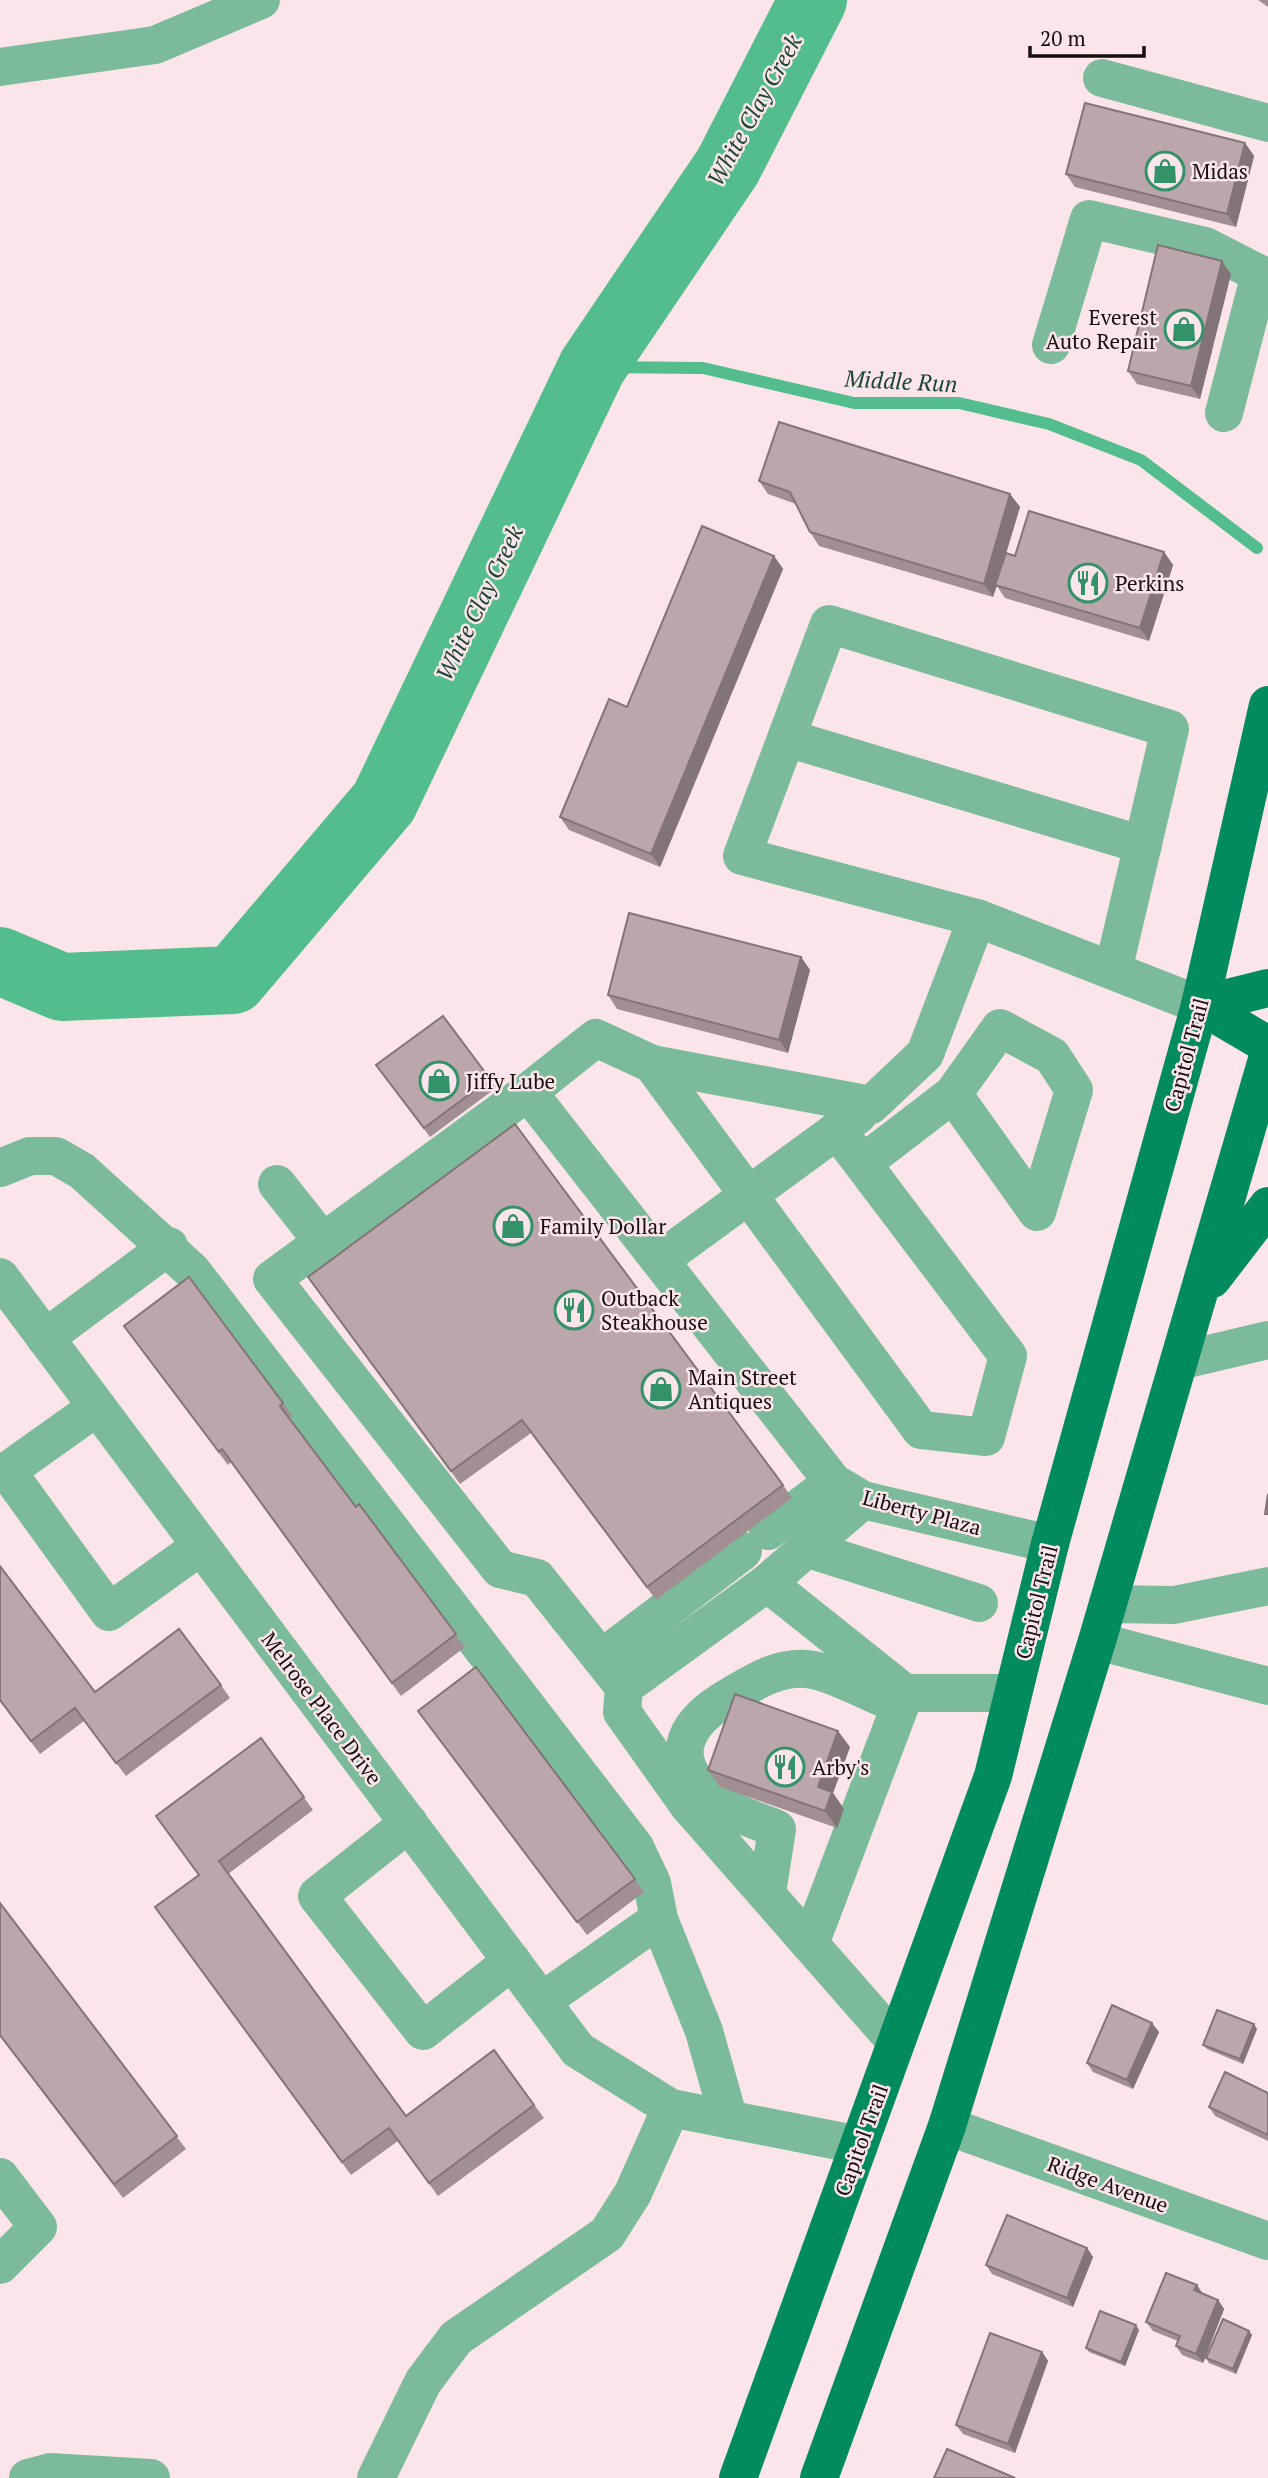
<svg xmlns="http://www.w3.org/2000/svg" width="1268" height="2478" font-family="'PT Serif',serif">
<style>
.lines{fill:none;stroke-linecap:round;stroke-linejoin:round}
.stream{stroke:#53bd8e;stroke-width:12}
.river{stroke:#53bd8e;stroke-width:68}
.minor{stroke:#7bbb9b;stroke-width:38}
.major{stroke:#018b5e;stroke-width:38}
.wall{fill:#a18f93}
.shaded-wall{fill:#837478}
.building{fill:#bba6ab;stroke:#837478;stroke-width:2}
.labels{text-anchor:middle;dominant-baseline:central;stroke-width:5;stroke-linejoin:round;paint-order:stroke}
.poi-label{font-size:21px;fill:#160f10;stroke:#fbe5ea;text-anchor:start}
.street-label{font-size:21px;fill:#160f10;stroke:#fbe5ea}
.water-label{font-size:23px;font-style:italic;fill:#1a4633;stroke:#fbe5ea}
</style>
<rect width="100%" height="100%" fill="#fbe5ea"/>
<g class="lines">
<path class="stream" d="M 592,367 L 703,368 L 854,403 L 959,403 L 1049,424 L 1141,460 L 1257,548"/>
<path class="river" d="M 0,961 L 62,987 L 233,980 L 384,802 L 592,367 L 728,166 L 813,0"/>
<g class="minor">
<path d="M 0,67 L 155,45 L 261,0"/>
<path d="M 1102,78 L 1268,123"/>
<path d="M 1051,345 L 1089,219 L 1205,246 L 1260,274 L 1224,413"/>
<path d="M 787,738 L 1143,845"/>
<path d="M 977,918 L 925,1054 L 871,1105 L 652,1064 L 596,1038 L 528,1092 L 833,1482 L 863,1500 L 1050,1544"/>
<path d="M 1113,971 L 1170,729 L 829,624 L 742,856 L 977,918 L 1200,1005"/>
<path d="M 652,1064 L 921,1430 L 986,1437 L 1008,1356 L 837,1130"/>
<path d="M 528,1092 L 272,1279 L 500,1569 L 537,1578 L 624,1687"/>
<path d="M 863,1163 L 953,1094 L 1037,1212 L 1074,1090 L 1052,1056 L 1000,1028 L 953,1094"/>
<path d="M 0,1168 L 30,1156 L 56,1156 L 82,1171 L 192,1271 L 635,1847 L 652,1883 L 659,1919 L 704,2031 L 729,2120"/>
<path d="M 277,1184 L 323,1242"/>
<path d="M 660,1260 L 858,1115"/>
<path d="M 0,1277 L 578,2050 L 671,2108 L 859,2145"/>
<path d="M 45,1338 L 169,1246"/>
<path d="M 1179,1361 L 1268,1340"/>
<path d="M 97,1407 L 7,1471 L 109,1612 L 201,1546"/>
<path d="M 863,1500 L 767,1583 L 905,1693"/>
<path d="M 768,1531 L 833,1482"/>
<path d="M 808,1549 L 979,1603"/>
<path d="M 767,1583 L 624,1687 L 622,1712 L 689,1806 L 810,1944"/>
<path d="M 1108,1604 L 1174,1605 L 1268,1586"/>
<path d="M 1097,1641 L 1268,1686"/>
<path d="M 602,1658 L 743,1551"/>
<path d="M 409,1823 L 317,1896 L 423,2031 L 512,1961"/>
<path d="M 767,1893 L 777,1829 C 759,1821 735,1815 719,1803 C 664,1763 680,1724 732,1695 C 756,1681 778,1667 806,1669 C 827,1670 861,1689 881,1697 L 893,1685"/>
<path d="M 542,2001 L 659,1919"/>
<path d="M 896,2042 L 810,1944 L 905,1693 L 1013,1693"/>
<path d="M 947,2126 L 1268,2241"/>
<path d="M 0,2177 L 38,2227 L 0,2265"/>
<path d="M 28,2478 L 50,2472 L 151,2478"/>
<path d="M 376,2478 L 423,2382 L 456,2338 L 607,2234 L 633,2193 L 671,2108"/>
</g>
<g class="major">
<path d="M 1200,1005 L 1268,1045"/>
<path d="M 1200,1005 L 1268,988"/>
<path d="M 1212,1279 L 1268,1206"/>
<path d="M 738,2478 L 993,1776 L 1050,1544 L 1200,1005 L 1268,705"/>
<path d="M 819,2478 L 947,2126 L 1097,1641 L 1268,1056"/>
</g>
</g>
<g class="wall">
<path d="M 1258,0 L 1268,0 L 1268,7 Z"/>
<path d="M 1245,143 L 1254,156 L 1236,227 L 1075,187 L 1066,174 Z"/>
<path d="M 1231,274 L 1200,399 L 1137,384 L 1128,371 Z"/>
<path d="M 759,481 L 1010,494 L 1020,507 L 1006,553 L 1015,556 L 1164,552 L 1173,565 L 1149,641 L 1005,598 L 997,586 L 993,597 L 819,546 L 810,532 L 796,504 L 768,494 Z"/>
<path d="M 774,556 L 783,569 L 660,867 L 569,830 L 560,817 L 627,707 Z"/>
<path d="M 801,957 L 810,970 L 788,1053 L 617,1009 L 608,995 Z"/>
<path d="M 443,1016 L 496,1088 L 430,1137 L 383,1074 Z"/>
<path d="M 308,1277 L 783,1485 L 792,1498 L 656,1600 L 531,1433 L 460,1484 Z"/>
<path d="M 133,1339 L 283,1403 L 293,1416 L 289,1418 L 356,1507 L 465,1647 L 401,1696 L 231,1462 L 228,1465 Z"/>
<path d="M 0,1566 L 95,1692 L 221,1685 L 230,1698 L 126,1776 L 84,1721 L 40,1754 L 0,1701 Z"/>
<path d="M 418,1711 L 635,1879 L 644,1892 L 587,1935 Z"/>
<path d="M 261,1738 L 313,1810 L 228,1874 L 406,2116 L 494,2050 L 544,2118 L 438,2196 L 398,2141 L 351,2175 L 155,1907 L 199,1875 Z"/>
<path d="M 850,1747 L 833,1793 L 844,1809 L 837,1828 L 720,1787 L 708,1770 Z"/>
<path d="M 0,1903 L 186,2149 L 123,2198 L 0,2036 Z"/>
<path d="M 1257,2029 L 1243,2064 L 1207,2049 L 1203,2045 Z"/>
<path d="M 1159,2032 L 1133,2089 L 1093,2072 L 1087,2063 Z"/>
<path d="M 1268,2093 L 1268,2141 L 1215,2116 L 1209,2107 Z"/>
<path d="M 1087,2248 L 1093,2257 L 1073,2307 L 992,2274 L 986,2265 Z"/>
<path d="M 1203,2293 L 1218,2300 L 1224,2309 L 1203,2363 L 1182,2355 L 1176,2346 L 1178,2341 L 1153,2331 L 1146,2322 Z"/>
<path d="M 1139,2330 L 1125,2366 L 1089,2352 L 1086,2348 Z"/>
<path d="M 1249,2331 L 1252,2335 L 1236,2374 L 1209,2363 L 1206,2358 Z"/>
<path d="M 1042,2352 L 1048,2361 L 1015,2453 L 963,2434 L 956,2425 Z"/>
</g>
<g class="shaded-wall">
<path d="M 1245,143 L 1254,156 L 1236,227 L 1227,214 Z"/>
<path d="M 1222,261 L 1231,274 L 1200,399 L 1191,386 Z"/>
<path d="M 1010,494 L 1020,507 L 993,597 L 984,584 Z"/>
<path d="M 1164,552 L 1173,565 L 1149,641 L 1140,628 Z"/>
<path d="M 774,556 L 783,569 L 660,867 L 651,854 Z"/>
<path d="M 801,957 L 810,970 L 788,1053 L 779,1040 Z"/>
<path d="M 838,1731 L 850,1747 L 833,1793 L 844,1809 L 837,1828 L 825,1811 L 818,1787 Z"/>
<path d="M 1152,2023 L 1159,2032 L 1133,2089 L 1127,2080 Z"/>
<path d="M 1254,2024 L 1257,2029 L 1243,2064 L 1240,2059 Z"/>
<path d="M 1087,2248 L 1093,2257 L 1073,2307 L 1067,2298 Z"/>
<path d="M 1197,2285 L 1203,2294 L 1194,2290 Z"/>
<path d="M 1218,2300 L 1224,2309 L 1203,2363 L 1196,2354 Z"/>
<path d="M 1136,2325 L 1139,2330 L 1125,2366 L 1121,2362 Z"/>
<path d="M 1249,2331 L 1252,2335 L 1236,2374 L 1233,2369 Z"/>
<path d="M 1042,2352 L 1048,2361 L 1015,2453 L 1008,2444 Z"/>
</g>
<g class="building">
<path d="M 1085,103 L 1245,143 L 1227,214 L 1066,174 Z"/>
<path d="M 1158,245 L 1222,261 L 1191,386 L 1128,371 Z"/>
<path d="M 779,422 L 1010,494 L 984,584 L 810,532 L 790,492 L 759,481 Z"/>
<path d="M 1029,511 L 1164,552 L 1140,628 L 995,585 L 1006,553 L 1015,556 Z"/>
<path d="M 702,526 L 774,556 L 651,854 L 560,817 L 609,699 L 627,707 Z"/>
<path d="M 629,913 L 801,957 L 779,1040 L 608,995 Z"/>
<path d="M 443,1016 L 490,1079 L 424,1128 L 376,1065 Z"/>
<path d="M 515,1124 L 783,1485 L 647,1587 L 522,1420 L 451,1471 L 308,1277 Z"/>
<path d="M 189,1277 L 283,1403 L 280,1406 L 356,1507 L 359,1504 L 456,1634 L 392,1683 L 222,1449 L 219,1452 L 124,1326 Z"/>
<path d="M 1268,1494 L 1268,1514 L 1265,1514 Z"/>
<path d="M 0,1566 L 95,1692 L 179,1629 L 221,1685 L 116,1763 L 75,1708 L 31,1741 L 0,1700 Z"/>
<path d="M 476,1667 L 635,1879 L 577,1922 L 418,1711 Z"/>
<path d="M 735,1694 L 838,1731 L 818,1787 L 832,1792 L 825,1811 L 708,1770 Z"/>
<path d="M 261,1738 L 304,1797 L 219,1861 L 406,2116 L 494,2050 L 534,2105 L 429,2183 L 389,2128 L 342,2162 L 155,1907 L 199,1875 L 156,1816 Z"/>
<path d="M 0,1903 L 177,2136 L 114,2184 L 0,2035 Z"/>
<path d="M 1112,2005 L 1152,2023 L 1127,2080 L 1087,2063 Z"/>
<path d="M 1217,2010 L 1254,2024 L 1240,2059 L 1203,2045 Z"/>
<path d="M 1225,2072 L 1268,2093 L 1268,2135 L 1209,2107 Z"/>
<path d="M 1007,2215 L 1087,2248 L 1067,2298 L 986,2265 Z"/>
<path d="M 1166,2273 L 1197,2285 L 1194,2290 L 1218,2300 L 1196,2354 L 1176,2346 L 1180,2336 L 1146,2322 Z"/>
<path d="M 1100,2311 L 1136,2325 L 1121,2362 L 1086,2348 Z"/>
<path d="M 1223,2319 L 1249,2331 L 1233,2369 L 1206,2358 Z"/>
<path d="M 990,2333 L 1042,2352 L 1008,2444 L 956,2425 Z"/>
<path d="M 947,2449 L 1015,2478 L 934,2478 Z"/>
</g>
<defs>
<symbol id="shop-ring" viewBox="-11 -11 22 22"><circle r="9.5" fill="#fbe5ea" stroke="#34926a" stroke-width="1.5"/><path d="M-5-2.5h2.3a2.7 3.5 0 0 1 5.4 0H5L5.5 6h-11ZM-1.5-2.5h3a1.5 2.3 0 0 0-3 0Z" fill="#34926a"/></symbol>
<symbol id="restaurant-ring" viewBox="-11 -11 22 22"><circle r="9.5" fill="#fbe5ea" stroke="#34926a" stroke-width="1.5"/><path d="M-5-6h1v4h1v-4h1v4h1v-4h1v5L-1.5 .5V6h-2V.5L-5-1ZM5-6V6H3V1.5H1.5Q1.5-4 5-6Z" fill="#34926a"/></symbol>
</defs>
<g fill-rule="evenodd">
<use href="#shop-ring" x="1143" y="149" width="44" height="44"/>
<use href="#shop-ring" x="1162" y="307" width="44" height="44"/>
<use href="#restaurant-ring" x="1066" y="561" width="44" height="44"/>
<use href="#shop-ring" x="417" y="1059" width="44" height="44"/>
<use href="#shop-ring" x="491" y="1204" width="44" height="44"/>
<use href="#restaurant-ring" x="552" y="1288" width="44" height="44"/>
<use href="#shop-ring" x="639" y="1367" width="44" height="44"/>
<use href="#restaurant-ring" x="763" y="1745" width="44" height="44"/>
</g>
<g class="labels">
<g class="poi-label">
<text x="1192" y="171">Midas</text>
<text x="1157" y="317" text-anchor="end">Everest<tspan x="1157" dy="24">Auto Repair</tspan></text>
<text x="1115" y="583">Perkins</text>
<text x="466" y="1081">Jiffy Lube</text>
<text x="540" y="1226">Family Dollar</text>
<text x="601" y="1298">Outback<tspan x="601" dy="24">Steakhouse</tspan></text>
<text x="688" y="1377">Main Street<tspan x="688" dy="24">Antiques</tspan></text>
<text x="812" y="1767">Arby's</text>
</g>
<g class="street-label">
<text transform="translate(1186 1055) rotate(-75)">Capitol Trail</text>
<text transform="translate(922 1512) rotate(15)">Liberty Plaza</text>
<text transform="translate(1036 1602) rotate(-76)">Capitol Trail</text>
<text transform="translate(322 1708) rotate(53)">Melrose Place Drive</text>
<text transform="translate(861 2140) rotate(-70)">Capitol Trail</text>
<text transform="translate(1108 2184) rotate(20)">Ridge Avenue</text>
</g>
<g class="water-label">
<text transform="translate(754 110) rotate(-61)">White Clay Creek</text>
<text transform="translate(901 381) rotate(3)">Middle Run</text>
<text transform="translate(479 603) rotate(-64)">White Clay Creek</text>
</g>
</g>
<path d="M1030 46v10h114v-10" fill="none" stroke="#160f10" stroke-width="3.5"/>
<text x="1040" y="46" font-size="21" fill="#160f10" stroke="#fbe5ea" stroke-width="5" paint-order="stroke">20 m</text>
</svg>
